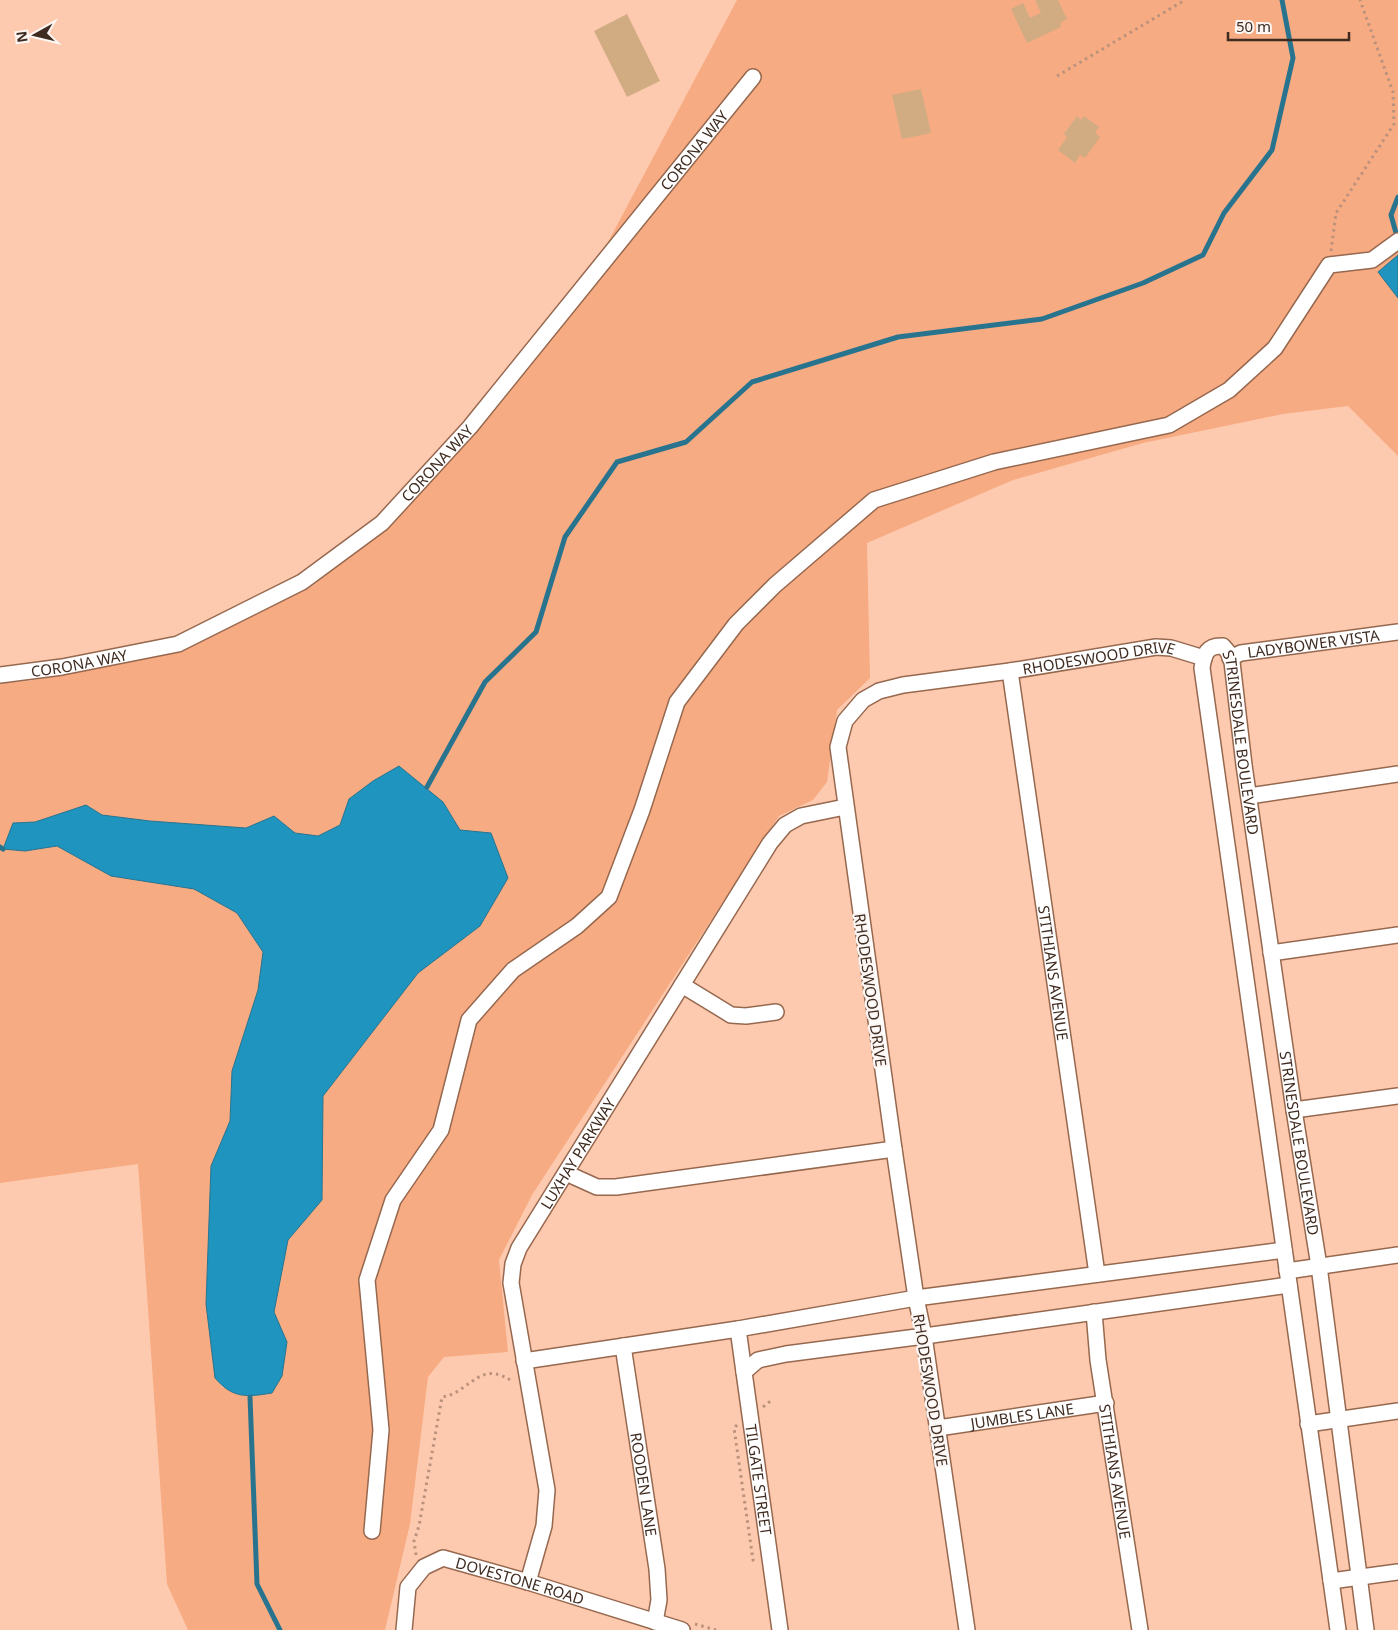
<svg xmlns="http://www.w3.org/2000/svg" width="1398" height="1630" font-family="'Noto Sans',sans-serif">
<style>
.green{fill:#f7ab82;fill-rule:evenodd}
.water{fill:#1e94bf;stroke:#28748f}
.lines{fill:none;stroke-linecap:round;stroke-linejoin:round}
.stream{stroke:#28748f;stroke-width:5}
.building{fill:#d1ac83}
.minor-casing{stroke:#96684f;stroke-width:18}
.path{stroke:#ba917c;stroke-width:3;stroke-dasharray:2.5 4;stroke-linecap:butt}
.minor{stroke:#fff;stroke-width:15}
.labels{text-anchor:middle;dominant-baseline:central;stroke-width:4.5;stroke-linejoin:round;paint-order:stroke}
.street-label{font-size:15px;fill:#3f2b20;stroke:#fcf7f4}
</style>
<rect width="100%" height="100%" fill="#fecaaf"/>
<path class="green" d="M 737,0 L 1398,0 L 1398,456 L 1348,406 L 1283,414 L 1143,443 L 1013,480 L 867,543 L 870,678 L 837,710 L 827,782 L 813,800 L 779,816 L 532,1195 L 499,1260 L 508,1352 L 444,1357 L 428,1377 L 410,1524 L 385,1630 L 188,1630 L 167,1584 L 138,1164 L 0,1183 L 0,683 L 29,681 L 181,652 L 312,586 L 395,520 L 593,281 L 599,259 ZM 349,799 L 443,802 L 460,830 L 480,926 L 418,973 L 323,1096 L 322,1200 L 288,1240 L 274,1312 L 287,1342 L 223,1388 L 215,1378 L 213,1358 L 211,1166 L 230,1121 L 232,1071 L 258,990 L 263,952 L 237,913 L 194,889 L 111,876 L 57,846 L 25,851 L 13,823 L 35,822 L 86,805 L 102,815 L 150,821 L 246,828 L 274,816 L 295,833 L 318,836 L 340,825 Z"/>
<g class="water">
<path d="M 1398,255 L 1398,298 L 1378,272 Z"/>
<path d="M 399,766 L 443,802 L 460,830 L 491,833 L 508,878 L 480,926 L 418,973 L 323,1096 L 322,1200 L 288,1240 L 274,1312 L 287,1342 L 282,1376 L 272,1393 C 247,1397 233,1399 215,1378 L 206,1304 L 211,1166 L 230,1121 L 232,1071 L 258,990 L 263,952 L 237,913 L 194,889 L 111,876 L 57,846 L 25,851 L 3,849 L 13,823 L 35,822 L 86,805 L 102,815 L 150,821 L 246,828 L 274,816 L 295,833 L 318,836 L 340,825 L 349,799 L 373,781 Z"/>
</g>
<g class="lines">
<g class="stream">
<path d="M 1398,240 L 1391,215 L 1398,197"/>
<path d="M 427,787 L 485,682 L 536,632 L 565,537 L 617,462 L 686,442 L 752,382 L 898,337 L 1042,319 L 1143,283 L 1203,255 L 1224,213 L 1272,150 L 1293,58 L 1282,0"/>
<path d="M 0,847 L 3,849"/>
<path d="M 250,1397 L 257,1584 L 280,1630"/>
</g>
</g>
<g class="building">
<path d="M 1035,0 L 1058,0 L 1067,19 L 1060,23 L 1061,27 L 1027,43 L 1011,9 L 1023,3 L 1030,18 L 1041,13 Z"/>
<path d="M 627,14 L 660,81 L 627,97 L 594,31 Z"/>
<path d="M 921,89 L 931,133 L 902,139 L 892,95 Z"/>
<path d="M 1077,116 L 1081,120 L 1084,116 L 1099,127 L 1095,133 L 1100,137 L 1085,158 L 1080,155 L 1075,163 L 1058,150 L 1067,137 L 1064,134 Z"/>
</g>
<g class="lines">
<defs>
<g id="minor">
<path id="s1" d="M 1230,658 L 1241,653 L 1398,632"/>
<path id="s2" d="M 1010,671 L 1097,1274"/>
<path id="s3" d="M 0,675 L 62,667 L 178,644 L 302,582 L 382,523 L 470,427 L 753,77"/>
<path d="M 1249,796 L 1398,774"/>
<path d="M 1271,953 L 1398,935"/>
<path d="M 682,985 L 731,1015 L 746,1016 L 776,1012"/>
<path d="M 1294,1110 L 1398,1096"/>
<path d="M 566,1173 L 597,1187 L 616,1187 L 894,1149"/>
<path d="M 1287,1271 L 1398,1255"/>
<path id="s4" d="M 1094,1312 L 1098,1360 L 1140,1630"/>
<path id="s5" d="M 738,1329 L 780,1630"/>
<path id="s6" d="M 623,1346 L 657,1569 L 659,1600 L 655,1622"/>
<path d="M 524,1361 L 738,1329 L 916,1298 L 1284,1250"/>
<path d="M 744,1372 L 758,1360 L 786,1354 L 932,1335 L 1289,1285"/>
<path d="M 1308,1424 L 1398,1411"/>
<path id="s7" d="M 938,1428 L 1106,1403"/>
<path d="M 372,1531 L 381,1430 L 367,1280 L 393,1200 L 441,1130 L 469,1020 L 513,970 L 577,926 L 609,897 L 642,810 L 677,702 L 736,624 L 775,585 L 874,500 L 994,462 L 1169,425 L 1229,390 L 1275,348 L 1329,265 L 1372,260 L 1398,241"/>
<path d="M 1331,1581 L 1398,1572"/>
<path id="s8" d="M 528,1582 L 544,1526 L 547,1490 L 511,1283 L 513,1264 L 519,1248 L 770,843 L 785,825 L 801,816 L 845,807"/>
<path id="s9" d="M 404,1630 L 408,1587 L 424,1567 L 443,1558 L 528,1582 L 682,1630"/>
<path id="s10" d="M 967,1630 L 924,1336 L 916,1298 L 894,1149 L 838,747 L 845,721 L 863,700 L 879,691 L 903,685 L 1010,671 L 1156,647 L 1171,648 L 1204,658"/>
<path id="s11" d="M 1338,1630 L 1202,668 C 1204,654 1207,645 1223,646 L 1228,652 L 1232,662 L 1244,765 L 1294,1110 L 1319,1266 L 1366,1630"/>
</g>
</defs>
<use href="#minor" class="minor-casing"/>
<g class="path">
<path d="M 1057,76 L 1185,0"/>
<path d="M 1331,251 L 1336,213 L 1394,124 L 1393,92 L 1360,0"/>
<path d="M 763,1407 L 773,1399"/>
<path d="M 737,1425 L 734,1428 L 753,1560 L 755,1561"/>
<path d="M 416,1555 L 414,1541 L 419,1526 L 442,1397 C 448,1396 453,1394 458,1391 C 478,1378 487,1365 512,1381"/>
<path d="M 695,1624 L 716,1630"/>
</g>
<use href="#minor" class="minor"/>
</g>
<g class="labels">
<g class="street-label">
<text stroke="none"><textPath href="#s3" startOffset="905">CORONA WAY</textPath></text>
<text stroke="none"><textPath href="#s3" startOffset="500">CORONA WAY</textPath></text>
<text stroke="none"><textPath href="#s1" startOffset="85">LADYBOWER VISTA</textPath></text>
<text stroke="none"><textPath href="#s10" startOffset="1188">RHODESWOOD DRIVE</textPath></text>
<text stroke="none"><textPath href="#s3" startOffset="80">CORONA WAY</textPath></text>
<text stroke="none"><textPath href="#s11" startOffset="1106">STRINESDALE BOULEVARD</textPath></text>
<text stroke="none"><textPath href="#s2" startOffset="305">STITHIANS AVENUE</textPath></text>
<text transform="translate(871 990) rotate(82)">RHODESWOOD DRIVE</text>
<text stroke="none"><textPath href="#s11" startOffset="1511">STRINESDALE BOULEVARD</textPath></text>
<text stroke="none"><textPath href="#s8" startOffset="452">LUXHAY PARKWAY</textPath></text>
<text transform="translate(931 1390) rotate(81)">RHODESWOOD DRIVE</text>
<text stroke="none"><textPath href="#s7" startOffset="85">JUMBLES LANE</textPath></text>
<text stroke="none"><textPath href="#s4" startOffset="161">STITHIANS AVENUE</textPath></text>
<text stroke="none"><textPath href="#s5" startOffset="152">TILGATE STREET</textPath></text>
<text stroke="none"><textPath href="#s6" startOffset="140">ROODEN LANE</textPath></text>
<text stroke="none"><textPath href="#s9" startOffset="170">DOVESTONE ROAD</textPath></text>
</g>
</g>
<g transform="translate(35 35) rotate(262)" stroke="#fcf7f4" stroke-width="4" paint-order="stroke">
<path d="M0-4L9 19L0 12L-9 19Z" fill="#3f2b20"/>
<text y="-8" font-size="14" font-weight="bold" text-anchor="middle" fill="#3f2b20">N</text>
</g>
<path d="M1228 32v8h121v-8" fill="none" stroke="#3f2b20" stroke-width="2.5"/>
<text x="1236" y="32" font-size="15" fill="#3f2b20" stroke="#fcf7f4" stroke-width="4" paint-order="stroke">50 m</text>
</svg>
